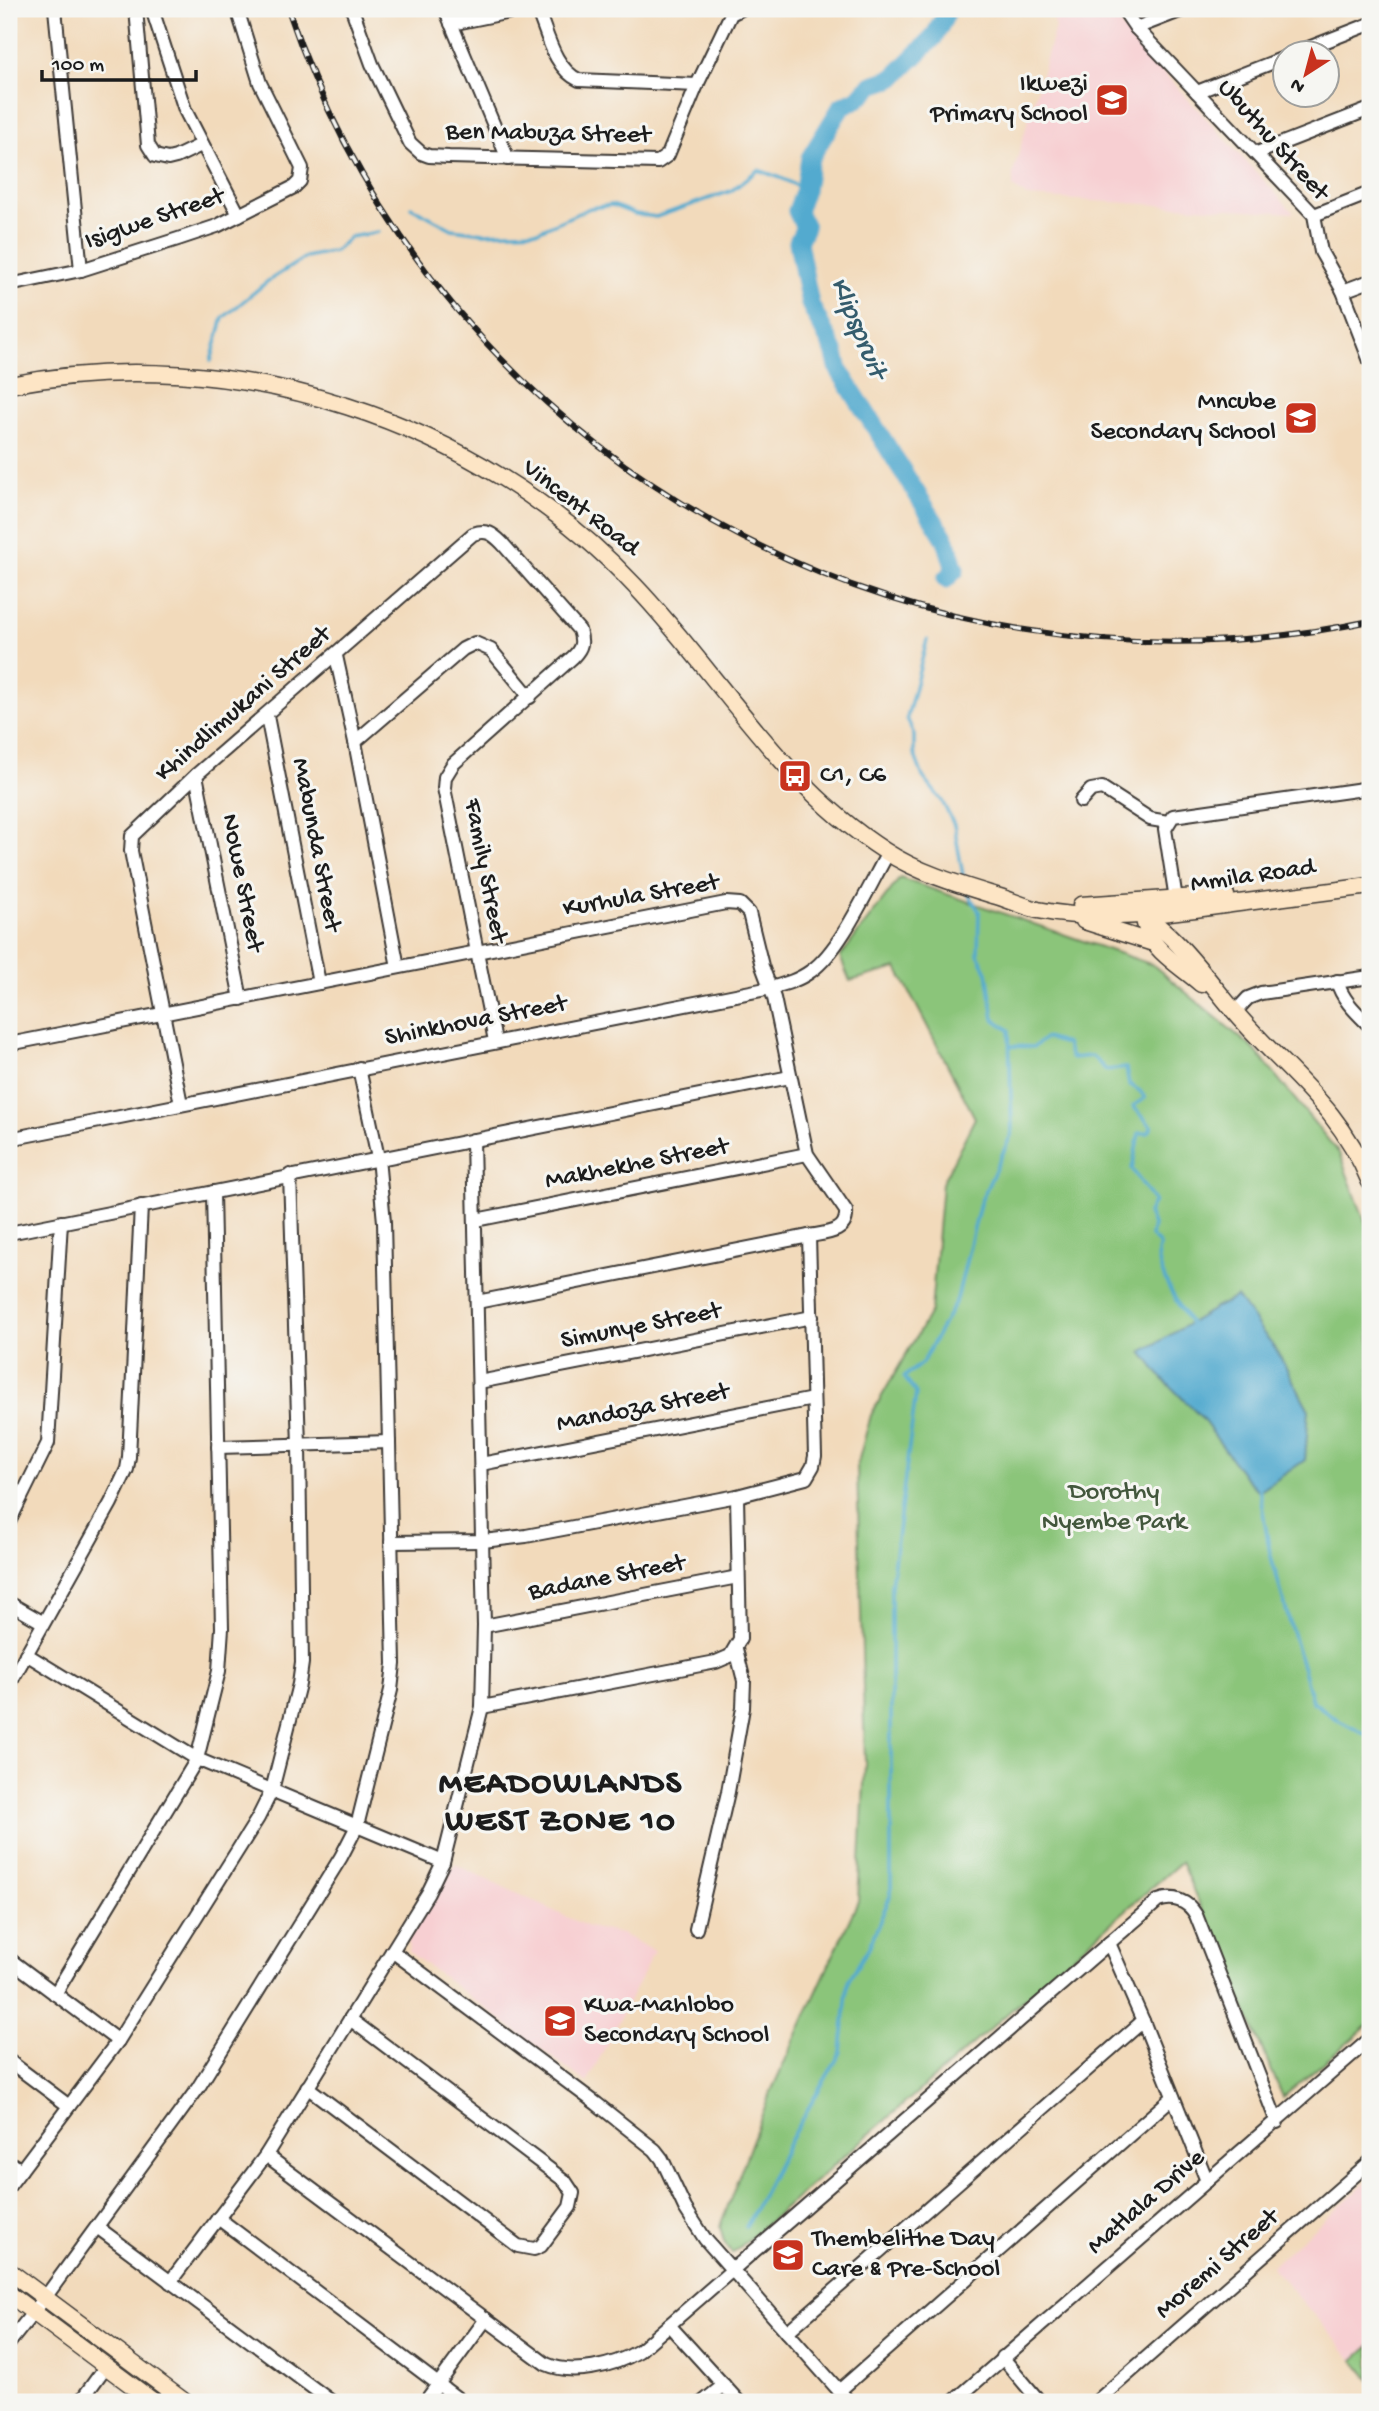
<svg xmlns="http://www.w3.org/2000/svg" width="1379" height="2411" font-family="'Gochi Hand',sans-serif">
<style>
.built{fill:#f7cfd2}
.green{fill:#8bc57a;stroke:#54704b;stroke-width:2}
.water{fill:#52aacf;stroke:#376376;stroke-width:2}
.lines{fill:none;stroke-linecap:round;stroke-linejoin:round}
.stream{stroke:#52aacf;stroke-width:3.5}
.river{stroke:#52aacf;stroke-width:19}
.street-casing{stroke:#3c3834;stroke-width:16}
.secondary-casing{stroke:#3c3834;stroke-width:19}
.street{stroke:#fff;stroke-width:12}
.secondary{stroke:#fde5c5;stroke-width:16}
.rail-casing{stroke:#1c1c1c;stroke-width:6}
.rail{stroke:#f6f6f2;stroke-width:3.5;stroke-dasharray:10;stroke-linecap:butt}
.labels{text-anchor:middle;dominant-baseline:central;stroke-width:6;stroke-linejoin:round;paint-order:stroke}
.poi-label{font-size:26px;fill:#1c1c1c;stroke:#f6f6f2;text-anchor:start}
.street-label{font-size:26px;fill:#1c1c1c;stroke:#f6f6f2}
.park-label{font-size:26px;fill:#43573d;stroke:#f6f6f2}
.water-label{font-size:28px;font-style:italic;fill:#345c6d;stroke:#f6f6f2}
.district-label{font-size:33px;font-weight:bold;letter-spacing:2px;fill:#1c1c1c;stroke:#f6f6f2}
</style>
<rect width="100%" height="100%" fill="#f6f6f2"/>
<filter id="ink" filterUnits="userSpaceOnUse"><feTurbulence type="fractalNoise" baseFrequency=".0143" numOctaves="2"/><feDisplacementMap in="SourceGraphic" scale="14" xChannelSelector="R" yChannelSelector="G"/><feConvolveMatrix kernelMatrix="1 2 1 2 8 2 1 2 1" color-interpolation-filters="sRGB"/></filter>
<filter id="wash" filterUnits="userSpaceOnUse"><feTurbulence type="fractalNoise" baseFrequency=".00686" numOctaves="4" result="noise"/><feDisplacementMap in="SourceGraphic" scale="28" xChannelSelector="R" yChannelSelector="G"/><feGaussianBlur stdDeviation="1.57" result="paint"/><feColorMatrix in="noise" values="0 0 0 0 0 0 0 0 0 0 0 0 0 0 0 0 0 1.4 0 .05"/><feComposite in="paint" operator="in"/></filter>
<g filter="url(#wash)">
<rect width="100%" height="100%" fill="#f2dabb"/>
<g class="built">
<path d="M 1052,9 L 1116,9 L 1122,28 L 1294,213 L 1027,197 L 1013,187 L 1013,173 L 1055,27 Z"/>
<path d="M 455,1864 L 588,1927 L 622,1934 L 654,1951 L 587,2083 L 409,1952 L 408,1939 Z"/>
<path d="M 1370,2179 L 1370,2379 L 1271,2266 Z"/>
</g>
<g class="green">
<path d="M 900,878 L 1153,965 L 1254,1049 L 1339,1153 L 1370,1234 L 1370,2024 L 1283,2097 L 1181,1862 L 732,2254 L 724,2242 L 720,2227 L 769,2096 L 858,1901 L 865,1763 L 857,1466 L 871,1415 L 931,1311 L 942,1183 L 975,1118 L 897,968 L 850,981 L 840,957 Z"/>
<path d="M 1370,2346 L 1370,2379 L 1354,2360 Z"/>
</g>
<path class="water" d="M 1237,1297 L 1278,1353 L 1309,1410 L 1305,1460 L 1259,1492 L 1244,1476 L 1201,1417 L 1163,1379 L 1142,1352 L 1215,1308 Z"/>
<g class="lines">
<g class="stream">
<path d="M 411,207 L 452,229 L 483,233 L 538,231 L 590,208 L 612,205 L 635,214 L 656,217 L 731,191 L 758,170 L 781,178 L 805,190"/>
<path d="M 211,361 L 223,318 L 268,281 L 306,257 L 335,251 L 350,237 L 378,232"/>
<path d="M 927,640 L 907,718 L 914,735 L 914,753 L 923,777 L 942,801 L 954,825 L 964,881"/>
<path d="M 1010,1046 L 1034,1047 L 1045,1038 L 1066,1044 L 1071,1058 L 1092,1056 L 1106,1070 L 1126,1068 L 1129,1084 L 1140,1091 L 1145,1098 L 1133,1106 L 1152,1127 L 1148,1133 L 1139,1133 L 1132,1169 L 1154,1201 L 1148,1213 L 1153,1225 L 1151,1236 L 1160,1245 C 1150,1265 1182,1309 1192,1327"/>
<path d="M 1259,1488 L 1270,1553 L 1312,1701 L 1338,1720 L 1370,1737"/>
<path d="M 746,2227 L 791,2138 L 841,2052 L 848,1981 L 869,1947 L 891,1894 L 891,1585 L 916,1393 L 904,1377 L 922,1363 L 957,1299 L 980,1203 L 1012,1133 L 1009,1030 L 994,1019 L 987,972 L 978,954 L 979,911 L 967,892"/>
</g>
<path class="river" d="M 946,9 L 945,16 L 934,37 L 893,78 L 872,85 L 857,99 L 842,106 L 810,158 L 805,190 L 797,211 L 805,227 L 798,242 L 810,304 L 834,351 L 839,370 L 946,540 L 955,570 L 946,579"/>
</g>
</g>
<g filter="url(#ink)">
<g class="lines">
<defs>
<g id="street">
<path d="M 55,9 L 81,270"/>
<path d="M 136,9 L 148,145 L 155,156 L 168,159 L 176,157 L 201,145"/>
<path d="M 152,9 L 185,110 L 239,215"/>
<path d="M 352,9 L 372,64 L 410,143 L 421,153 L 429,156 L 449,157 L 658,162 L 668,155 L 697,85 L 731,14 L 741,9"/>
<path d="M 445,9 L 508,159"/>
<path d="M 537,9 C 547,32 554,69 579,80 L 697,85"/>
<path d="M 1123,9 L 1136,28 L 1314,215 L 1321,252 L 1343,291 L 1370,361"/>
<path d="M 451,24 L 525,9"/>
<path d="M 1136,28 L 1185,9"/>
<path d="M 1298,52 L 1370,24"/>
<path d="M 1197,92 L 1284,58"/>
<path d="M 1257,153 L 1370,109"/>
<path d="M 1314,215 L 1370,193"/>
<path d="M 9,285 L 81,270 L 178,239 L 217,226 L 294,187 L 300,181 L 302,168 L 260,83 L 237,9"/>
<path d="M 1343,291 L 1370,281"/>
<path d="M 336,656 L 355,742 L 398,967"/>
<path d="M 267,716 L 319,983"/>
<path d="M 355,742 L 463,649 L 475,643 L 491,650 L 530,697"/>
<path d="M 196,775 L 241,999"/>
<path d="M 1081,801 L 1091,790 L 1102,788 L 1150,819 L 1168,822"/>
<path d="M 1176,899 L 1165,829 L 1173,816 L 1370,788"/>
<path d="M 1337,981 C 1342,1000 1357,1013 1370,1026"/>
<path d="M 1235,1012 L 1248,998 L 1261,993 L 1370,977"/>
<path d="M 9,1044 L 726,903 L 740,904 L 749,913 L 762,966 L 774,998 L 807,1154 L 846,1211 C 848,1233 826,1233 809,1236 L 477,1302"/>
<path d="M 181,1104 L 131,851 L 132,836 L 196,775 L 473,534 C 487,529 493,534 502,543 L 579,630 C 583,642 582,648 573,657 L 453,764 L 445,777 L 444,788 L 495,1041"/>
<path d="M 9,1139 L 771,988 C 785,984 799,980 811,971 C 841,950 869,886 888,853"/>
<path d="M 476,1220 L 807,1154"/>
<path d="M 9,1233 L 790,1077"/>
<path d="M 479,1382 L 812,1317"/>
<path d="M 218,1447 L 389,1442"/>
<path d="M 481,1464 L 813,1399"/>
<path d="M 9,1522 L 48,1443 L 61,1222"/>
<path d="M 391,1542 L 483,1541 L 526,1536 L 737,1496 L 806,1478 L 813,1466 L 815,1456 L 809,1236"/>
<path d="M 9,1603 L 42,1622"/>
<path d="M 484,1626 L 738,1577"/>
<path d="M 26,1654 L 197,1759 L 443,1862"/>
<path d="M 9,1685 L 111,1503 L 127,1469 L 129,1457 L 141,1206"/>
<path d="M 482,1707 L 716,1662 L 730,1656 L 740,1639 L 737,1496"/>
<path d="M 696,1929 L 728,1792 L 743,1708 L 744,1681 L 736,1649"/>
<path d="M 1109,1943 L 1143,2021 L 1207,2181"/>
<path d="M 392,1951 L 597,2104 L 655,2150 L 662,2159 L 685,2208 L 705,2239 L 849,2402"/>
<path d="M 9,1959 L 118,2041"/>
<path d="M 55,1994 L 197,1759 L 219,1671 L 222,1628 L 213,1192"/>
<path d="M 9,2061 L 69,2106"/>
<path d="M 307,2087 L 518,2246 L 534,2249 L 541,2246 L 570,2207 L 573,2193 L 565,2181 L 350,2019"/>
<path d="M 266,2155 L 546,2364 C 573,2376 614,2366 639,2351 L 1109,1943 L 1158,1901 C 1173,1895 1188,1901 1196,1915 L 1277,2122"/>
<path d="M 9,2162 L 21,2170"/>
<path d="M 9,2186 L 118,2041 L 258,1818 L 272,1790 L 299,1684 L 302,1663 L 299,1445 L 290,1175"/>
<path d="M 218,2218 L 462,2402"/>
<path d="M 97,2227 L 332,2402"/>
<path d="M 170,2282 L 266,2155 L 428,1893 L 443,1862 L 482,1707 L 484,1626 L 473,1140"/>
<path d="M 669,2325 L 739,2402"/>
<path d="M 787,2332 L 1143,2021"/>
<path d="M 9,2343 L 44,2299 L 198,2088 L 341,1857 L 357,1826 L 391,1690 L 394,1664 L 384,1222 L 378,1158 L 359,1068"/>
<path d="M 1002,2357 L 1040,2402"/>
<path d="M 839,2391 L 1173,2097"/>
<path d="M 80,2402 L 106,2366"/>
<path d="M 425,2402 L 486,2319"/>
<path d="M 703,2402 L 724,2385"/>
<path d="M 953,2402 L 1370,2039"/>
<path d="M 1096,2402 L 1370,2162"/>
</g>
<g id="secondary">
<path d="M 9,385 C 233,341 479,419 635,586 C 719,674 781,785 885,851 C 917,872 957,884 993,895 C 1008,899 1022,906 1038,910 C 1102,923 1167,913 1231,904 C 1278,898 1324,892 1370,886"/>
<path d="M 1081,905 L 1226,895"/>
<path d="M 1145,912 L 1143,915 C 1149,951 1175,961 1201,984"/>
<path d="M 1139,913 C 1174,931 1209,982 1235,1012 C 1286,1072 1339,1105 1370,1182"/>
<path d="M 1084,921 L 1153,943"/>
<path d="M 9,2271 L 185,2402"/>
<path d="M 9,2294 L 154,2402"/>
</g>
</defs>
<use href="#street" class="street-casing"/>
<use href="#secondary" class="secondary-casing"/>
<use href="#street" class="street"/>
<use href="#secondary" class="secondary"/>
<defs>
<path id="rail" d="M 288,9 C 440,460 906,719 1370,621"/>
</defs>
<use href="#rail" class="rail-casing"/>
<use href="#rail" class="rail"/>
</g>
</g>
<defs>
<symbol id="school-square" viewBox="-11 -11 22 22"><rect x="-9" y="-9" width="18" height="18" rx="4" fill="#c8321e" stroke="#f6f6f2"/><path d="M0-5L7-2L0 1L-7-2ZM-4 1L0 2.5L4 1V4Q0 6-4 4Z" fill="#fff"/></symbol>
<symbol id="bus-square" viewBox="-11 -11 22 22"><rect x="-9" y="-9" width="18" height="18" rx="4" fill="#c8321e" stroke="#f6f6f2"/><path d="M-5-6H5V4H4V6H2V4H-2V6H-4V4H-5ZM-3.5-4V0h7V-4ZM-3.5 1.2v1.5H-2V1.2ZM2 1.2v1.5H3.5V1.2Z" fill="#fff"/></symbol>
</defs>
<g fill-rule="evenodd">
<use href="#school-square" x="1093" y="81" width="38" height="38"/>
<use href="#school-square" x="1282" y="399" width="38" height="38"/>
<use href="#bus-square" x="776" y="757" width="38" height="38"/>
<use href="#school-square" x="541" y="2002" width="38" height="38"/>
<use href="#school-square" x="769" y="2236" width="38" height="38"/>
</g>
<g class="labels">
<g class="poi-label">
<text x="1088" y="85" text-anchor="end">Ikwezi<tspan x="1088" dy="30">Primary School</tspan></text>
<text x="1276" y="403" text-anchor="end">Mncube<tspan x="1276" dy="30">Secondary School</tspan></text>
<text x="820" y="776">C1, C6</text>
<text x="584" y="2006">Kwa-Mahlobo<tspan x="584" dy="30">Secondary School</tspan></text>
<text x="812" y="2240">Thembelithe Day<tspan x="812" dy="30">Care &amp; Pre-School</tspan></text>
</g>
<g class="street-label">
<text transform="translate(548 135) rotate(1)">Ben Mabuza Street</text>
<text transform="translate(1272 141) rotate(48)">Ubuthu Street</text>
<text transform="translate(155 220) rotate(-19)">Isigwe Street</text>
<text transform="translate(580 509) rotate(38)">Vincent Road</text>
<text transform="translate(244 705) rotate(-41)">Khindlimukani Street</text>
<text transform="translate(315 845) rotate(79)">Mabunda Street</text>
<text transform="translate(484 871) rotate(79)">Family Street</text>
<text transform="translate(1253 877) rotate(-8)">Mmila Road</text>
<text transform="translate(241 883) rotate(79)">Nowe Street</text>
<text transform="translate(641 897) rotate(-10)">Kurhula Street</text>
<text transform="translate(476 1022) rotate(-11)">Shinkhova Street</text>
<text transform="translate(637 1165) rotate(-11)">Makhekhe Street</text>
<text transform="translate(641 1327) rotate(-11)">Simunye Street</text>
<text transform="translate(643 1409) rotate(-11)">Mandoza Street</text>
<text transform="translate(607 1579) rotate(-11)">Badane Street</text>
<text transform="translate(1147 2203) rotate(-41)">Matlala Drive</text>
<text transform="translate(1218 2265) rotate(-41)">Moremi Street</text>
</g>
<g class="park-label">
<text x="1114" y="1493">Dorothy<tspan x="1114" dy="30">Nyembe Park</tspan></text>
</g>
<g class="water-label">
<text transform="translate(857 328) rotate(67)">Klipspruit</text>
</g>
<g class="district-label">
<text x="561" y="1785">MEADOWLANDS<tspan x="561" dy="38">WEST ZONE 10</tspan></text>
</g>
</g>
<rect width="1379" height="2411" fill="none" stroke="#f6f6f2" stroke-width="35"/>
<g transform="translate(1306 74) rotate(216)"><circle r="33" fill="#f6f6f2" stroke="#9f9f9c" stroke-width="2"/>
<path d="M0-5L12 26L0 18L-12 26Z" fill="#c8321e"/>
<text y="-10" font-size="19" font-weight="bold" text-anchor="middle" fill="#1c1c1c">N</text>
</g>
<path d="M42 70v10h154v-10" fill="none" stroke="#1c1c1c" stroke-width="3.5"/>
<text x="52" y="70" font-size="21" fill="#1c1c1c" stroke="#f6f6f2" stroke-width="5" paint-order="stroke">100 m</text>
</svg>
